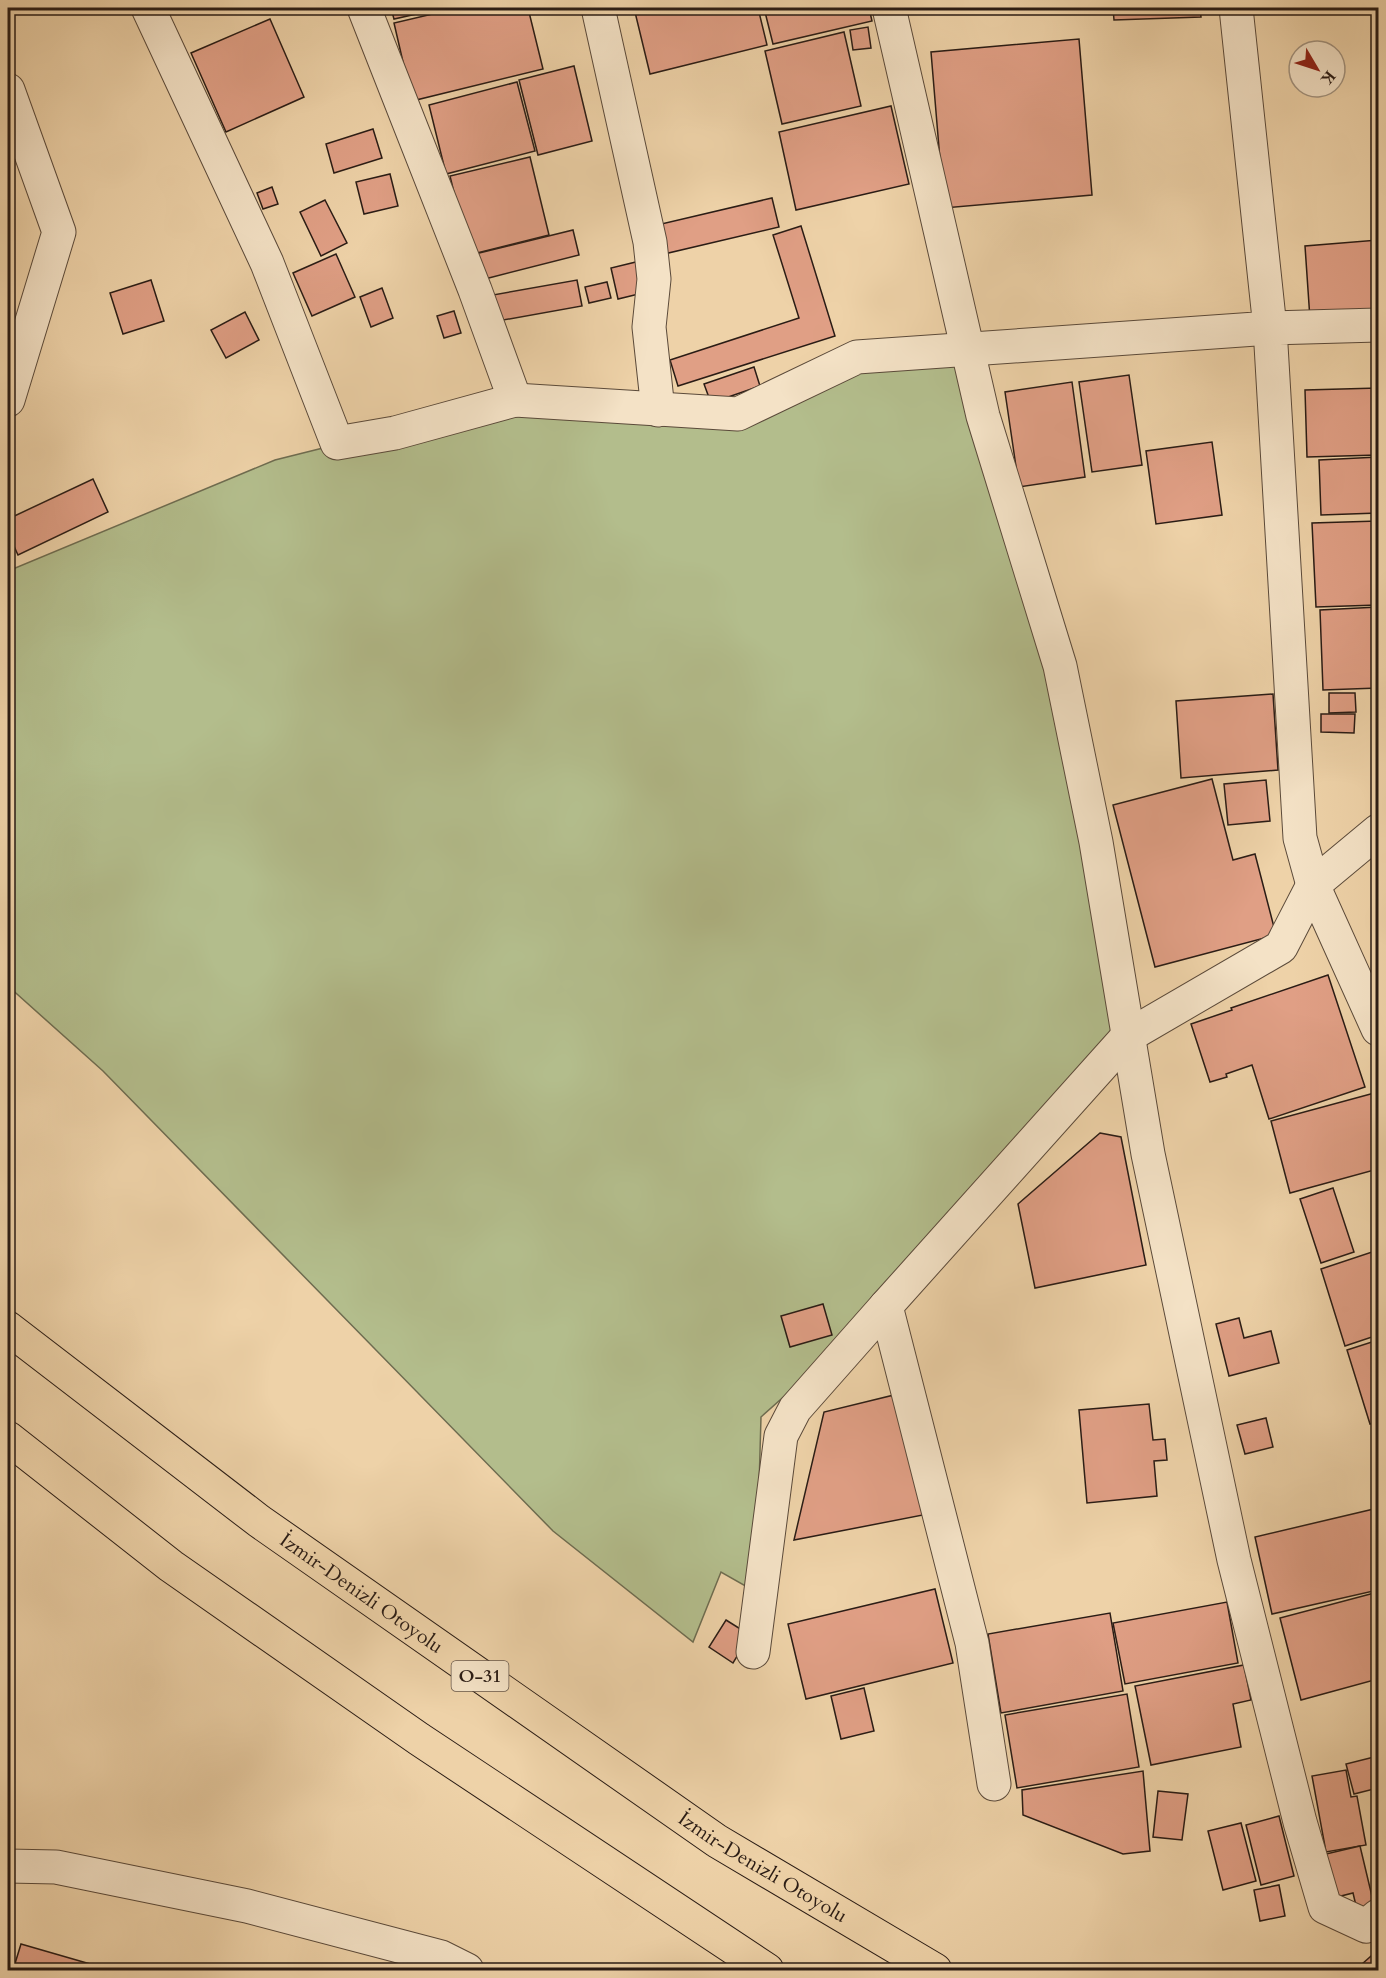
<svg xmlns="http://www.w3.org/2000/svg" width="1386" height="1978" font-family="Cardo,serif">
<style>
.green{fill:#b3bd8c;stroke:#6e6c50;stroke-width:1.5}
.building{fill:#e09f85;stroke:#2a1c15;stroke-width:1.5}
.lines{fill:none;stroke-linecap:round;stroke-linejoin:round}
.minor-casing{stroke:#5b4a3a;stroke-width:35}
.highway-casing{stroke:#2a1c15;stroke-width:35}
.minor{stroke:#f4e2c6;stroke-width:33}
.highway{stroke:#eed2a8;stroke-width:33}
.labels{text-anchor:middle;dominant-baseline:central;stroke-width:5;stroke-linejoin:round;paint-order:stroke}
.shield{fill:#f4e2c6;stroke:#67574a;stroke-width:1.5}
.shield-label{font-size:18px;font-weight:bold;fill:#2a1c15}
.street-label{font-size:20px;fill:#2a1c15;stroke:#f4e2c6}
</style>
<rect width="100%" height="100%" fill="#eed2a8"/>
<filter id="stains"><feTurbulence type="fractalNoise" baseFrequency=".00333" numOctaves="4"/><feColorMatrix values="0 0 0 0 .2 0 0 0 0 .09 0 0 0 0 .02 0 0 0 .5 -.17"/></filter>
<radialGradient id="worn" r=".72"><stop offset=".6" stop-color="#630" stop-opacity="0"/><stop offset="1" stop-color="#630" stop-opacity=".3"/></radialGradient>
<path class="green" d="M 968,349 L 1060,666 L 1128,1036 L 886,1306 L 761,1417 L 756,1592 L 721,1572 L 693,1642 L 553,1531 L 103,1071 L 8,986 L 8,571 L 275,460 L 515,400 L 738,414 L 857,357 Z"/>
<g class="building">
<path d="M 391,8 L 443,8 L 394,19 Z"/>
<path d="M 458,8 L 528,8 L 543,69 L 412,101 L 394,23 Z"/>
<path d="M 634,8 L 758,8 L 767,45 L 650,74 Z"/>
<path d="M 764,8 L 869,8 L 872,21 L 773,44 Z"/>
<path d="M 1113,8 L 1200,8 L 1201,17 L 1114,20 Z"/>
<path d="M 270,19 L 304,97 L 226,132 L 191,53 Z"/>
<path d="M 868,27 L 871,48 L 853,50 L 850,30 Z"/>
<path d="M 844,32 L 861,106 L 782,124 L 765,51 Z"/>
<path d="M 1079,39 L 1092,195 L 944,208 L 931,52 Z"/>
<path d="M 574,66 L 592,141 L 538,155 L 519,80 Z"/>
<path d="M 517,82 L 535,151 L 446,174 L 429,105 Z"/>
<path d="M 891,106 L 909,184 L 796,210 L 779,132 Z"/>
<path d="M 373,129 L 382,158 L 334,173 L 326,144 Z"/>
<path d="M 530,157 L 549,235 L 469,255 L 450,176 Z"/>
<path d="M 390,174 L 398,206 L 364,214 L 356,182 Z"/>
<path d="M 272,187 L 278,204 L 263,209 L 257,193 Z"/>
<path d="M 772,198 L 779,227 L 664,254 L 657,225 Z"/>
<path d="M 325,200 L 347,243 L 321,256 L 300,212 Z"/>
<path d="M 801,226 L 835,336 L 678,386 L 670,360 L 799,318 L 773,235 Z"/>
<path d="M 573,230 L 579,255 L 477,281 L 471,255 Z"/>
<path d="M 1378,240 L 1378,313 L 1310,319 L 1305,246 Z"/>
<path d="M 336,254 L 355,297 L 312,316 L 293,273 Z"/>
<path d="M 640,261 L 647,292 L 618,299 L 611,268 Z"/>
<path d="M 151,280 L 164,321 L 123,334 L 110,293 Z"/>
<path d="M 577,280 L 582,306 L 492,322 L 487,296 Z"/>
<path d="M 607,282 L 611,298 L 589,303 L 585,287 Z"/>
<path d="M 382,288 L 393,318 L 371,327 L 360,297 Z"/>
<path d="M 454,311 L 461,333 L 444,338 L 437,316 Z"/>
<path d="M 245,312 L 259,340 L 226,358 L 211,330 Z"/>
<path d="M 754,367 L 760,386 L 711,403 L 704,384 Z"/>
<path d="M 1129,375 L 1142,465 L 1092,472 L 1079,382 Z"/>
<path d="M 1072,382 L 1085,477 L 1019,487 L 1005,392 Z"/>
<path d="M 1378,388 L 1378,455 L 1307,457 L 1305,390 Z"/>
<path d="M 1212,442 L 1222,515 L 1156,524 L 1146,451 Z"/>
<path d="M 1378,457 L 1378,513 L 1321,515 L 1319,460 Z"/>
<path d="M 93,479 L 108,512 L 18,555 L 8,533 L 8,519 Z"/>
<path d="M 1378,521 L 1378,605 L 1316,607 L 1312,523 Z"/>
<path d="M 1378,607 L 1378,688 L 1323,690 L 1320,610 Z"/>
<path d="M 1329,693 L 1355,693 L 1356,712 L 1329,713 Z"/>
<path d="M 1273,694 L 1278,770 L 1181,778 L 1176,701 Z"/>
<path d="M 1321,714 L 1355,714 L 1354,733 L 1321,732 Z"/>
<path d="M 1212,779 L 1233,860 L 1255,854 L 1276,935 L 1155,967 L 1113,805 Z"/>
<path d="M 1266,780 L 1270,821 L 1228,825 L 1224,784 Z"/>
<path d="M 1328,975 L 1365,1087 L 1269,1119 L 1252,1065 L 1226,1074 L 1227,1077 L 1210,1082 L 1191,1024 L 1232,1010 L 1231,1008 Z"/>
<path d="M 1378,1092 L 1378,1169 L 1290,1193 L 1271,1121 Z"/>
<path d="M 1100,1133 L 1121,1137 L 1146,1265 L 1035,1288 L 1018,1204 Z"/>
<path d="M 1333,1188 L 1354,1252 L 1321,1263 L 1300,1199 Z"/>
<path d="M 1378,1250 L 1378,1335 L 1345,1346 L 1321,1269 Z"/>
<path d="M 823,1304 L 832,1335 L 790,1347 L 781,1316 Z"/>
<path d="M 1239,1318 L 1244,1338 L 1271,1331 L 1279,1363 L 1229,1376 L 1216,1324 Z"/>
<path d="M 1378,1340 L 1378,1422 L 1370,1424 L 1347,1350 Z"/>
<path d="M 894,1395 L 923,1515 L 794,1540 L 824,1412 Z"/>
<path d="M 1149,1404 L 1153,1440 L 1165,1439 L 1167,1460 L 1154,1461 L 1157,1496 L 1087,1503 L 1079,1410 Z"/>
<path d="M 1266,1418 L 1273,1447 L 1245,1454 L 1237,1425 Z"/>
<path d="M 1378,1508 L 1378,1590 L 1272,1614 L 1255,1537 Z"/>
<path d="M 935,1589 L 953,1663 L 806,1699 L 788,1624 Z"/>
<path d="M 1378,1592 L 1378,1679 L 1301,1700 L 1280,1618 Z"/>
<path d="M 1227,1602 L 1238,1663 L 1125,1684 L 1113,1623 Z"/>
<path d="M 1110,1613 L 1123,1691 L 1001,1713 L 988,1634 Z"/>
<path d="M 726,1620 L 750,1635 L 733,1663 L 709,1647 Z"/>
<path d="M 1244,1665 L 1251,1700 L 1233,1704 L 1241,1747 L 1151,1765 L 1135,1686 Z"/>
<path d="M 864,1688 L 874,1731 L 841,1739 L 831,1696 Z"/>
<path d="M 1127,1694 L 1139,1767 L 1017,1788 L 1005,1715 Z"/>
<path d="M 1378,1756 L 1378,1788 L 1354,1794 L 1346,1764 Z"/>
<path d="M 1346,1770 L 1351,1797 L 1357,1796 L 1366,1845 L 1326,1852 L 1312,1776 Z"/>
<path d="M 1143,1771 L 1150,1851 L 1123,1854 L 1023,1815 L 1022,1790 Z"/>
<path d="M 1158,1791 L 1188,1794 L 1182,1840 L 1153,1837 Z"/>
<path d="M 1279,1816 L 1294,1876 L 1261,1885 L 1246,1825 Z"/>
<path d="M 1241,1823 L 1256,1881 L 1223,1890 L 1208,1831 Z"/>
<path d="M 1360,1846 L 1375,1909 L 1358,1914 L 1353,1893 L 1337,1897 L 1326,1854 Z"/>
<path d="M 1279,1885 L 1285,1916 L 1260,1921 L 1254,1890 Z"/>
<path d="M 21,1944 L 111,1970 L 13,1970 Z"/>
<path d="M 1378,1950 L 1378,1970 L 1374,1970 L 1362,1964 Z"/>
</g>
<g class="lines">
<defs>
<g id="minor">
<path d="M 148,8 L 267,263 L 337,443 L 395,433 L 515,400 L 475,290 L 364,8"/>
<path d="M 598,8 L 650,242 L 654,279 L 649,327 L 658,410"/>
<path d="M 889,8 L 983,416 L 1060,666 L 1096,842 L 1148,1154 L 1234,1560 L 1300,1822 L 1325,1907 L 1366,1926 L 1378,1916"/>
<path d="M 8,90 L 59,232 L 8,400"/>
<path d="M 1378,325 L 1270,328 L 1300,838 L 1313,885 L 1378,1029"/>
<path d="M 515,400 L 738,414 L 857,357 L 1270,328 L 1236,8"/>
<path d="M 753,1652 L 781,1436 L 795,1409 L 886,1306"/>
<path d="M 994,1784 L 972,1643 L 886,1306 L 1128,1036 L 1281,947 L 1313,885 L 1378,831"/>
<path d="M 8,1866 L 56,1867 L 247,1906 L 441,1957 L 467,1970"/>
</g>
<g id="highway">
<path id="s1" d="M 8,1328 L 259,1521 L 717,1841 L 935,1970"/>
<path d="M 8,1438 L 171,1566 L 419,1739 L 767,1970"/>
</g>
</defs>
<use href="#minor" class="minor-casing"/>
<use href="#highway" class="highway-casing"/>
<use href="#minor" class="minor"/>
<use href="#highway" class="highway"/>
</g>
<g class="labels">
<rect class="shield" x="451.5" y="1661" width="57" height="30" rx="4.5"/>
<g class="shield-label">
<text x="480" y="1676">O-31</text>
</g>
<g class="street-label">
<text stroke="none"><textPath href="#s1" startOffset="442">İzmir-Denizli Otoyolu</textPath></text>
<text stroke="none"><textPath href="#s1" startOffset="928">İzmir-Denizli Otoyolu</textPath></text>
</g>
</g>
<rect width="1386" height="1978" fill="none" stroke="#eed2a8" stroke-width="30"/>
<rect x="9" y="9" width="1368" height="1960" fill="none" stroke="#2a1c15" stroke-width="3"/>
<rect x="15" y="15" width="1356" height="1948" fill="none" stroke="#2a1c15" stroke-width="1.5"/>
<g transform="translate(1317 69) rotate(129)"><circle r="28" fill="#f4e2c6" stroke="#a3937f" stroke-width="1.5"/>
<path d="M0-4.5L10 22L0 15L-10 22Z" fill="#8f2418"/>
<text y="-9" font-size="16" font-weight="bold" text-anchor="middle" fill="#2a1c15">K</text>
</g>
<rect width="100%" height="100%" filter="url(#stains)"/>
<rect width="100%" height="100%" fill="url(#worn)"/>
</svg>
